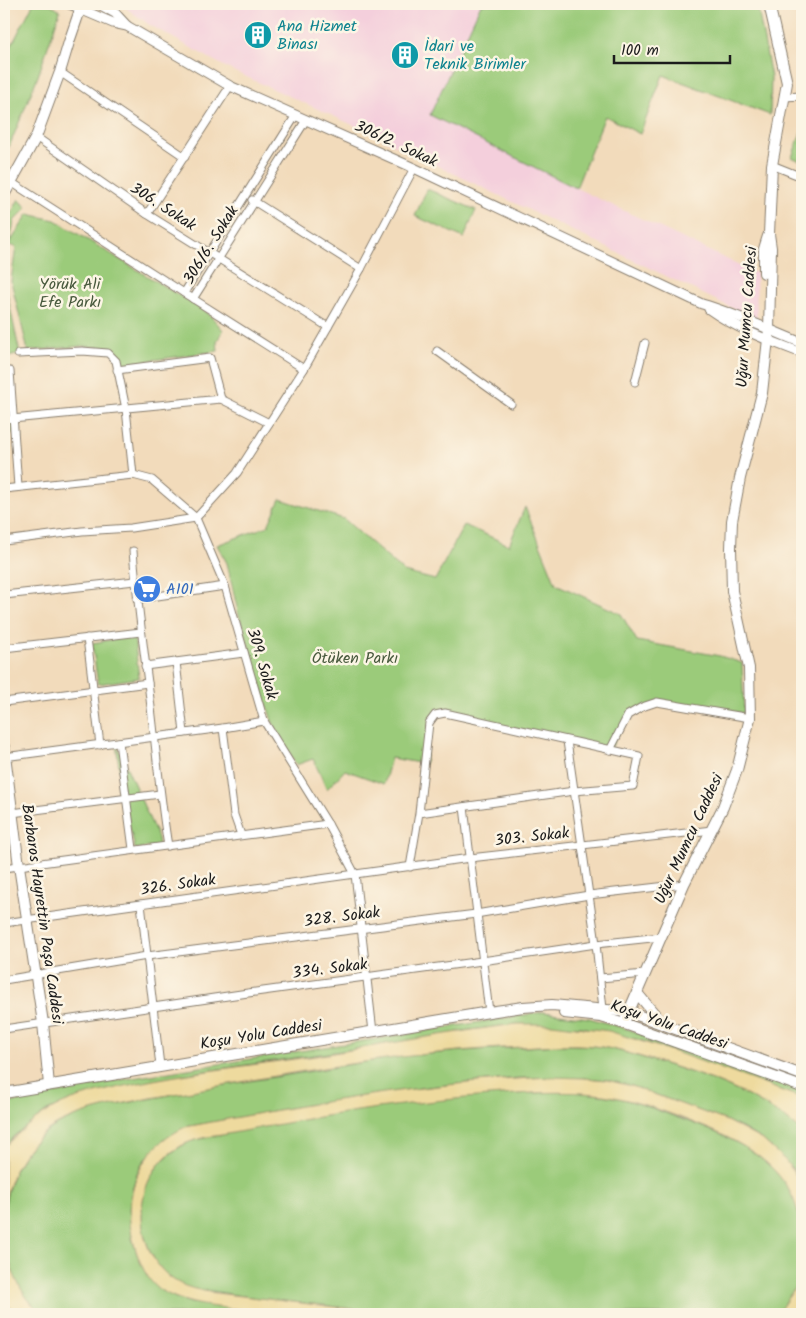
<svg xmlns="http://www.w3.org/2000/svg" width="806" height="1318" font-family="Kalam,sans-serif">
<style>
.built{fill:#f4cfdc}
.green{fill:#9bcb7a;stroke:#5c744b}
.sand{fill:#eeda9e;stroke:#857b5d}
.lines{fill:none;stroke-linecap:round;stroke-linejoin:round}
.minor-casing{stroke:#877c6c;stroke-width:9}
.tertiary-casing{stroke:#877c6c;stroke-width:11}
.secondary-casing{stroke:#877c6c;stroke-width:12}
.minor{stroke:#fff;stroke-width:7}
.tertiary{stroke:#fff;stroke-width:9}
.secondary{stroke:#fff;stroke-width:10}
.labels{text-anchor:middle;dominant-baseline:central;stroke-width:5;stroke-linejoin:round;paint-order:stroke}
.culture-label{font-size:16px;fill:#0d838f;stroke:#fcf5e5;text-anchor:start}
.street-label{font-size:16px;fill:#1c1c1c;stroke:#fcf5e5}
.park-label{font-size:16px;fill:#48593d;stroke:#fcf5e5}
.shop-label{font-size:16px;fill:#366cbe;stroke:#fcf5e5;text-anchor:start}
</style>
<rect width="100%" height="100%" fill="#fcf5e5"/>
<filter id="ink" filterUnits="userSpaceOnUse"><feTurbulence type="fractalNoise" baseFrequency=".02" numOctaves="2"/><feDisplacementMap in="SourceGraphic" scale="10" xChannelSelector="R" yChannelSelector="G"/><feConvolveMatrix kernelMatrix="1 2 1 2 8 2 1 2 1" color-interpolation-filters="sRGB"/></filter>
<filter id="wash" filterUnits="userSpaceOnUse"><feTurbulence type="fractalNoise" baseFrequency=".0096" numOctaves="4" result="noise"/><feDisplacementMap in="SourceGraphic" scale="20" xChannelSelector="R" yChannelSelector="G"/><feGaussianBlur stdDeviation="1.12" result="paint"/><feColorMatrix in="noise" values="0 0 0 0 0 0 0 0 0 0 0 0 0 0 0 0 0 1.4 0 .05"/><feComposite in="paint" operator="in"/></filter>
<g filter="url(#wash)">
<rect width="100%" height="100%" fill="#f2dbbb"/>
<path class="built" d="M 120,4 L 481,4 L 430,115 L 576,188 L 756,273 L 757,320 L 351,124 L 231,70 L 150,25 Z"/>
<g class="green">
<path d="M 33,4 L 50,4 L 60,11 L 38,76 L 9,147 L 4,143 L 4,60 Z"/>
<path d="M 481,4 L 757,4 L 771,77 L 770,115 L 663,75 L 640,134 L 605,116 L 576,188 L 430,115 Z"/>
<path d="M 802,130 L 802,162 L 792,157 Z"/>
<path d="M 427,189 L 476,210 L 464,238 L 415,216 Z"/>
<path d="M 19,199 L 27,208 L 14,221 L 10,243 L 28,214 L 55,220 L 208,313 L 223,330 L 217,341 L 218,351 L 124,364 L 112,348 L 83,346 L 28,351 L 11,281 L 16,247 L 9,245 L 4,279 L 20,354 L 8,357 L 13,433 L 4,438 L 4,226 Z"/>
<path d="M 280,499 L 344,519 L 404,572 L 435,580 L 464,525 L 509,545 L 525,507 L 556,584 L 621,614 L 637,641 L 720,656 L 742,663 L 744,713 L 657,702 L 628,715 L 610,750 L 445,713 L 429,723 L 425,764 L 391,758 L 384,784 L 345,770 L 327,789 L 313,759 L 296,765 L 272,721 L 238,612 L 227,563 L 217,545 L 268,526 Z"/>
<path d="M 134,636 L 139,678 L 98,684 L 92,643 Z"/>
<path d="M 116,743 L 158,838 L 159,846 L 135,849 L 123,798 Z"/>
<path d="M 543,1012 L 589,1018 L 624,1028 L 802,1088 L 802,1098 L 640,1040 L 582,1027 L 517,1024 L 462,1031 L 450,1034 L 403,1042 L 198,1072 L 113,1089 L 71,1101 L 47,1111 L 14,1136 L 4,1147 L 4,1104 L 114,1081 Z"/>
<path d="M 561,1045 C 575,1045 589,1045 603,1047 C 618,1050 633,1055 647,1059 C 700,1074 761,1095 802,1132 L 802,1184 L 794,1170 L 774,1150 L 764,1141 L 744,1129 L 727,1121 L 632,1086 L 607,1080 L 584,1078 L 518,1078 L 427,1087 L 290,1108 L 185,1127 L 145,1159 L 137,1173 L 132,1190 L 129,1209 L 132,1238 L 137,1254 L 160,1290 L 176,1298 L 191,1303 L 288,1314 L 43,1314 C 15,1293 4,1255 4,1221 C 4,1188 19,1152 46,1132 C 79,1108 126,1104 164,1096 C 214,1086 264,1079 313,1071 C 348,1065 383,1058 418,1055 C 465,1050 513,1048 561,1045 Z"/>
<path d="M 575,1092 C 591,1094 607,1095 623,1099 C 643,1104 662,1112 681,1119 C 740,1140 802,1168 802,1241 C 802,1251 804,1262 802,1272 C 798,1287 787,1301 777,1314 C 694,1314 611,1314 527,1314 C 486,1314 444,1316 402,1314 C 373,1313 343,1307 313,1304 C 280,1301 246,1297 212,1291 C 204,1290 194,1290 186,1287 C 155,1276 139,1236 142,1206 C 145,1175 164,1154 191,1141 C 317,1115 446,1093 575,1092 Z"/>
</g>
<g class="sand">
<path d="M 517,1024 L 552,1024 L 609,1031 L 681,1054 L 802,1098 L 802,1132 C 760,1094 698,1073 645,1058 C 631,1054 616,1049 602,1047 C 569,1042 534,1047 501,1048 C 397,1054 294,1072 192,1091 C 153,1098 76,1108 45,1132 C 22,1150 8,1179 4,1207 L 4,1147 C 24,1127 45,1110 72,1100 C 98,1091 126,1086 153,1080 C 207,1070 261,1064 315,1056 C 382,1045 449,1032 517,1024 Z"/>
<path d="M 552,1077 L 584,1078 L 607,1080 L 632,1086 L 727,1121 L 764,1141 L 786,1161 L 802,1184 L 802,1232 C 796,1179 762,1153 716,1132 C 683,1118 638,1100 603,1095 C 565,1090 527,1093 489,1096 C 426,1101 364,1109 302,1120 C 275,1125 249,1130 222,1135 C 208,1137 193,1139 181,1146 C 156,1160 142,1185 142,1213 C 141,1239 154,1269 177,1282 C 196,1293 229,1294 251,1297 C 301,1303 351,1309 401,1314 C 364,1314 325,1317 288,1314 C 274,1313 260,1311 246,1310 C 217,1307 188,1306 162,1291 C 140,1279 127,1229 130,1206 C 134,1168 151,1144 185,1127 C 307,1104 428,1082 552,1077 Z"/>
<path d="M 4,1241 C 10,1268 20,1297 43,1314 L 15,1314 L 4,1299 Z"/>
<path d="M 802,1267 L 802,1305 L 796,1314 L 777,1314 L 798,1283 Z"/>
</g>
</g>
<g filter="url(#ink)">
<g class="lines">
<defs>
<g id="minor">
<path d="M 66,4 L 80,9"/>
<path d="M 60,72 L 185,157"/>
<path d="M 784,97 L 802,96"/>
<path d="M 296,115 L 184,293 L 304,369"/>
<path d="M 36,137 L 147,214 L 328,327"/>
<path d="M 772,165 L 802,177"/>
<path d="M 11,182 L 184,293"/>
<path d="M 252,200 L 361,269"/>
<path d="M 147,214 L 230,86"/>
<path d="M 193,299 L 306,120"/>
<path d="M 437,351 L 511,404"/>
<path d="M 18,354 L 82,351 L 108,353 L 116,361 L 126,409 L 133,475"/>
<path d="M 117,370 L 210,358 L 221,399"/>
<path d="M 10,371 L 18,487"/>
<path d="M 635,382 L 645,343"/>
<path d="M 12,419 L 221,399 L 269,423"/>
<path d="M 4,489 L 133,475 L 152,480 L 196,518 L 225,586 L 264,721 L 328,824 L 355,874 L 373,1032"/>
<path d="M 196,518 L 237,473 L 304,369 L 361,269 L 414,168"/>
<path d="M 4,541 L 82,531 L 131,528 L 196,518"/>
<path d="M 133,551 C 137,601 144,650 150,699 C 156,748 160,797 168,846"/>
<path d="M 4,595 L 135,581"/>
<path d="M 137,599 L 225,586"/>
<path d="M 87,638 L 100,745"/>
<path d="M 4,648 L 141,632"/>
<path d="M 176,662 L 184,733"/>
<path d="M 145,666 L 244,653"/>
<path d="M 4,702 L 148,683"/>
<path d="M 223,728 L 234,815 L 241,835"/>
<path d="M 567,741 L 596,944 L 603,1009"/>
<path d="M 119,742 L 133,849"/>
<path d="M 610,750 L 628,715 L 642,707 L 657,702 L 750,718"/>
<path d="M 4,757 L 223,728 L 264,721"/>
<path d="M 464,807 L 489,1012"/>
<path d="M 4,814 L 160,794"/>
<path d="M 410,867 L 419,813 L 429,723 L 435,715 L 445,713 L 639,756 L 633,786 L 574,791 L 419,813"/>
<path d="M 4,868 L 328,824"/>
<path d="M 141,904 L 160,1066"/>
<path d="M 4,923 L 470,858 L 712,830"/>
<path d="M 600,978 L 645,974"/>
<path d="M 4,980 L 147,956 L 476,914 L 589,895 L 684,884"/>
<path d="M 4,1029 L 248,993 L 482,961 L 596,944 L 661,937"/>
</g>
<g id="tertiary">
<path d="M 99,4 L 115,13 L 127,26"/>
<path d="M 80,9 L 113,23 L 127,26 L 230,86 L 414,168 L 702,304 C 737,314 769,330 802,343"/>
<path d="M 709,309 C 737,329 770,341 802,353"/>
</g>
<g id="secondary">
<path d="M 4,195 L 36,137 L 60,72 L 69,42 L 82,4"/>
<path d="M 764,273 L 764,249 L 768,236"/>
<path d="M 4,747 L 19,866 L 43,1023 L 49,1085"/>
<path d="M 637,993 L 663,1024"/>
<path d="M 564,1013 L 601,1017 L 625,1024 L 802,1087"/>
<path d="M 626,1018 L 684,884 L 723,807 L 737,770 L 750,718 L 749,668 L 732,591 L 731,548 L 732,521 L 740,478 L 762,393 L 769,330 L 771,248 L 769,234 L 772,165 L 787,83 L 769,4"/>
<path d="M 4,1093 L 489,1012 L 523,1007 L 552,1005 L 629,1012 L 802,1075"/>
</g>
</defs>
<use href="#minor" class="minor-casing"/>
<use href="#tertiary" class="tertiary-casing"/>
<use href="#secondary" class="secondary-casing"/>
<use href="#minor" class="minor"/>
<use href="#tertiary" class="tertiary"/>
<use href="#secondary" class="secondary"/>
</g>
</g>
<defs>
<symbol id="building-disc" viewBox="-11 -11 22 22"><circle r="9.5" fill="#0f9aa8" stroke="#fcf5e5"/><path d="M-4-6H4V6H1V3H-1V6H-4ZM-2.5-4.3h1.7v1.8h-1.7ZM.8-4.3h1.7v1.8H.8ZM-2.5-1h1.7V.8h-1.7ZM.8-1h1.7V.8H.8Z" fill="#fff"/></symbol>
<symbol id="supermarket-disc" viewBox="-11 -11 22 22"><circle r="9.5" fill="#3f7fe0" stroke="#fcf5e5"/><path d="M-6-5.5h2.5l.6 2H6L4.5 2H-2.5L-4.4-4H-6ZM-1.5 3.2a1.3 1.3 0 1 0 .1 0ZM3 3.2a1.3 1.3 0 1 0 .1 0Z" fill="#fff"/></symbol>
</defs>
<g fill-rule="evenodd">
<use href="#building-disc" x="242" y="19" width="32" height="32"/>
<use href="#building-disc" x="389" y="39" width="32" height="32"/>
<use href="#supermarket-disc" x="131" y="573" width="32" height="32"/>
</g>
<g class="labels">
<g class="culture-label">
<text x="277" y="26">Ana Hizmet<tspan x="277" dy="18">Binası</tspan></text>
<text x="424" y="46">İdari ve<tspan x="424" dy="18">Teknik Birimler</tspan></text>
</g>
<g class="street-label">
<text transform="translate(396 144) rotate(25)">306/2. Sokak</text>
<text transform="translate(163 207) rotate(33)">306. Sokak</text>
<text transform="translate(211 245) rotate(-58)">306/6. Sokak</text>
<text transform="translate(747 317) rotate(-86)">Uğur Mumcu Caddesi</text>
<text transform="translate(262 664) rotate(74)">309. Sokak</text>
<text transform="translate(532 837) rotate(-6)">303. Sokak</text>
<text transform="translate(689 839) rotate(-65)">Uğur Mumcu Caddesi</text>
<text transform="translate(178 885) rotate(-8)">326. Sokak</text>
<text transform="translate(42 914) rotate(82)">Barbaros Hayrettin Paşa Caddesi</text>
<text transform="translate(342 917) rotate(-7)">328. Sokak</text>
<text transform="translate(330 969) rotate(-7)">334. Sokak</text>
<text transform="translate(669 1025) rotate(19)">Koşu Yolu Caddesi</text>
<text transform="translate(261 1035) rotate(-9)">Koşu Yolu Caddesi</text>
</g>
<g class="park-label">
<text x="70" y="284">Yörük Ali<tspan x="70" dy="18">Efe Parkı</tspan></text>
<text x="355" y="658">Ötüken Parkı</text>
</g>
<g class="shop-label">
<text x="166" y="589">A101</text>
</g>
</g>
<rect width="806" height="1318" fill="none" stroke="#fcf5e5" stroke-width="20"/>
<path d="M614 55v8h116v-8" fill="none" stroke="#1c1c1c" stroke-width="2.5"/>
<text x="621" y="55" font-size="15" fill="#1c1c1c" stroke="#fcf5e5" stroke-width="4" paint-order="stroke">100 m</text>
</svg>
